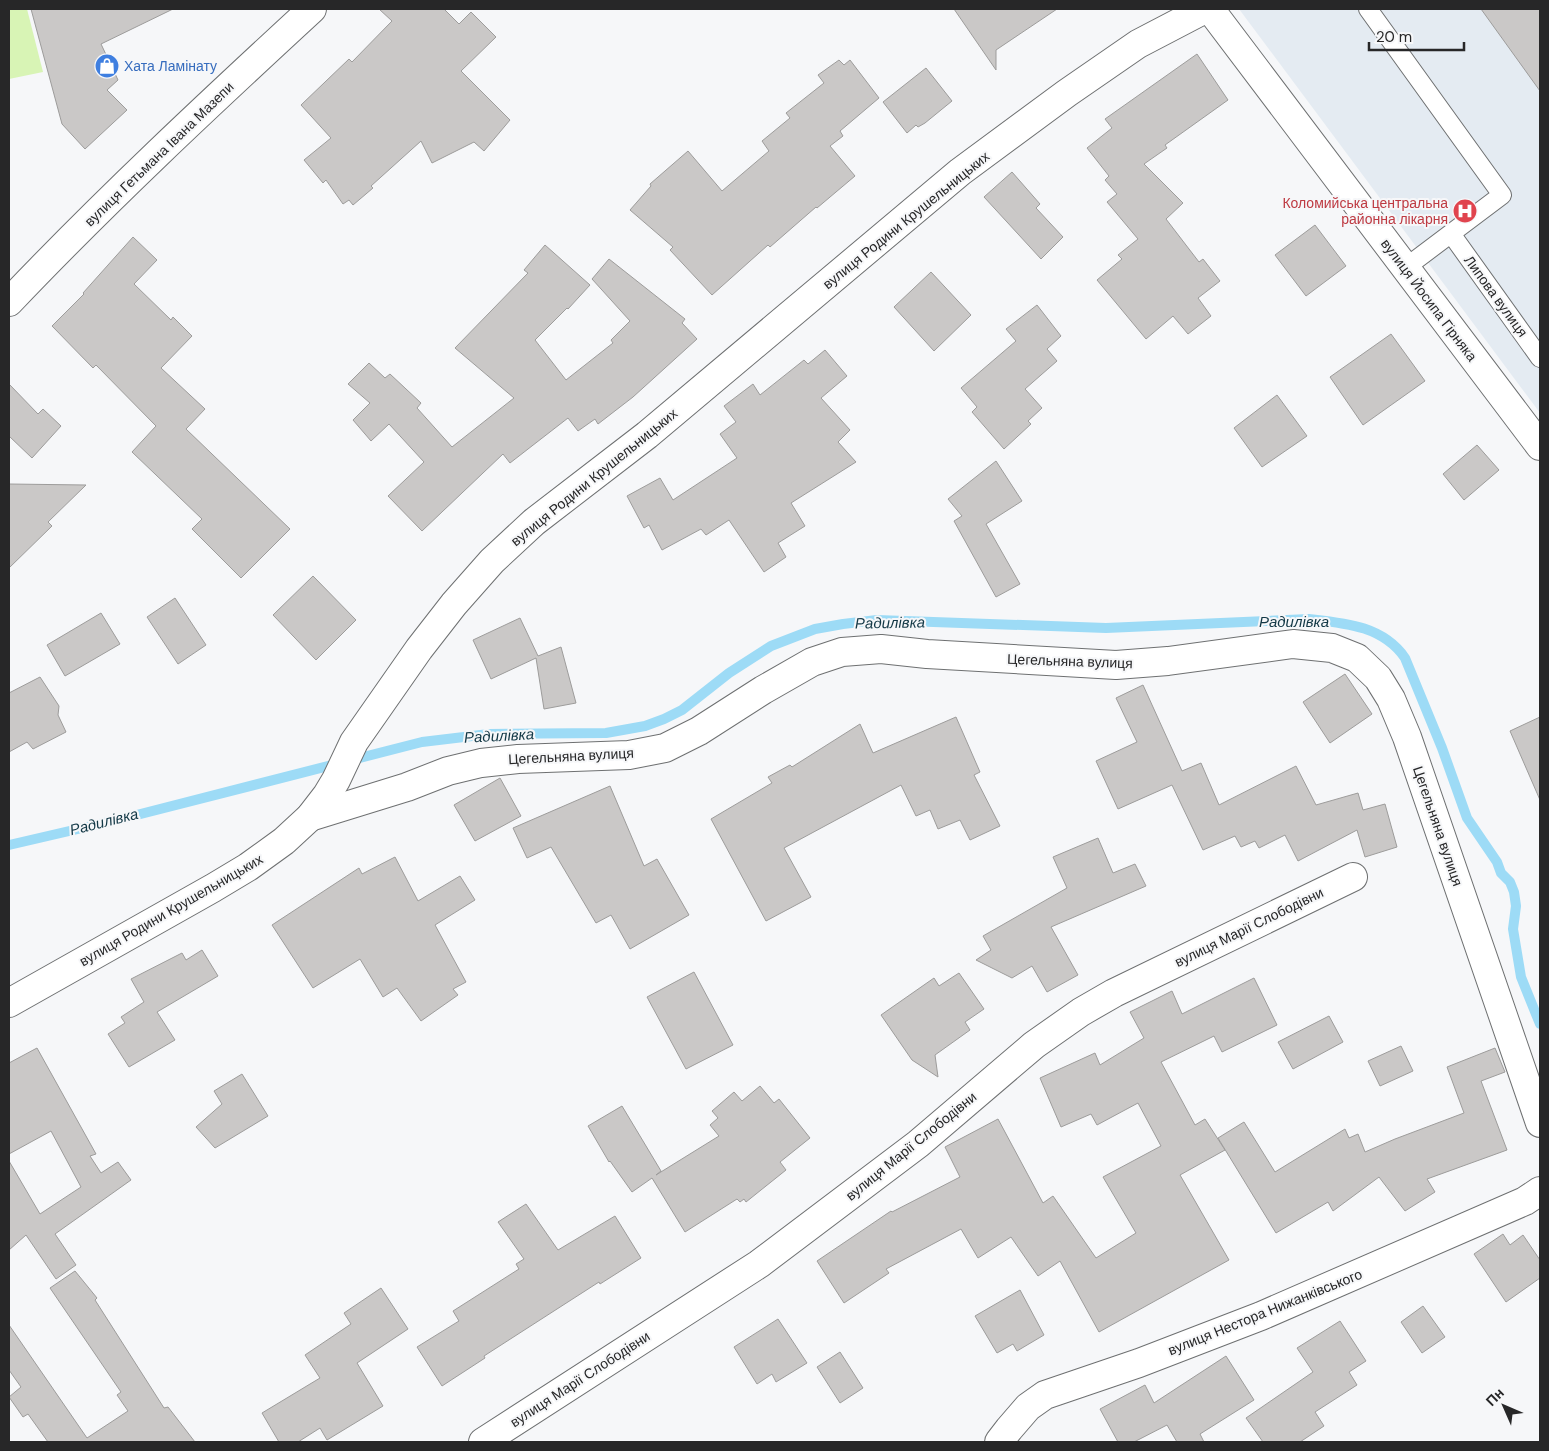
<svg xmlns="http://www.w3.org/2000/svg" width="1549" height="1451" font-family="'DM Sans',sans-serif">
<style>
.built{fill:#e4ebf2}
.green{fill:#d8f4b5}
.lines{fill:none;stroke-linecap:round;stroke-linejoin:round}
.stream{stroke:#9ddbf6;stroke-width:10}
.building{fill:#cac8c7;stroke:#9d9c9b}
.service-casing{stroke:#6e7071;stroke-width:20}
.minor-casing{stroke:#6e7071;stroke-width:30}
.secondary-casing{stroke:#6e7071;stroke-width:30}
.service{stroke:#fff;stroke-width:18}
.minor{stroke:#fff;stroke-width:28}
.secondary{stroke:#fff;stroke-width:28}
.labels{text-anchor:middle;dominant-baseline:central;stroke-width:4;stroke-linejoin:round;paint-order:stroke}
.shop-label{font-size:14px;fill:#366cbe;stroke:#f6f7f9;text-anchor:start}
.street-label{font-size:14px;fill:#272728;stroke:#f6f7f9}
.health-label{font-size:14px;fill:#be3a42;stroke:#f6f7f9;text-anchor:end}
.water-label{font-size:15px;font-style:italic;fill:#133846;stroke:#f6f7f9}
</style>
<rect width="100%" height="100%" fill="#f6f7f9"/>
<path class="built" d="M 1239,9 L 1540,9 L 1540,413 Z"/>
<path class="green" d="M 9,9 L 27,9 L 43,72 L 9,79 Z"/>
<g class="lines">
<path class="stream" d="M 9,845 L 121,819 L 422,742 L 489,734 L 606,733 L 645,726 L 664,719 L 682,710 L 729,673 L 771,646 L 815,629 L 843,624 L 877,620 L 1106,628 L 1309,619 C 1345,623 1383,626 1405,658 L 1442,748 L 1467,818 L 1497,862 L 1501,873 L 1510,882 L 1514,892 L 1516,906 L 1513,929 L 1521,977 L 1540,1024"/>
</g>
<g class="building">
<path d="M 31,9 L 173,9 L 101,44 L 118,80 L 107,90 L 127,110 L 85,149 L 62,124 Z"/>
<path d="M 379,9 L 444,9 L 459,24 L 471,12 L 496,37 L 461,71 L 510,120 L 484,151 L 474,142 L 432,163 L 421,141 L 371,186 L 373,188 L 353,205 L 349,200 L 343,204 L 326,180 L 323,183 L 304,160 L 331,138 L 301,105 L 349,59 L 352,62 L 392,21 Z"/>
<path d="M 954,9 L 1057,9 L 996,50 L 996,70 Z"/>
<path d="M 1481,9 L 1540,9 L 1540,91 Z"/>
<path d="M 1197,54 L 1228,100 L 1165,145 L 1167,148 L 1144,164 L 1183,203 L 1166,219 L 1199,262 L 1203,259 L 1220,281 L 1198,298 L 1211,316 L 1188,334 L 1173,316 L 1146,339 L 1097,280 L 1122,259 L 1118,255 L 1138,239 L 1107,202 L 1117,194 L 1105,180 L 1109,176 L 1087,148 L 1112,128 L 1105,119 Z"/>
<path d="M 839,60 L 844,65 L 850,60 L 879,98 L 840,131 L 843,136 L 830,146 L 855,176 L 817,208 L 816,207 L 770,247 L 768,245 L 712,295 L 670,250 L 673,247 L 630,210 L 651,186 L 650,184 L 688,151 L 722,191 L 769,151 L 762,141 L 790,118 L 786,113 L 824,83 L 818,75 Z"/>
<path d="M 926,68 L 952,101 L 925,123 L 918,127 L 916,125 L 907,133 L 883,102 Z"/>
<path d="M 1012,172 L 1040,204 L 1036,208 L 1063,237 L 1041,259 L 984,197 Z"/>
<path d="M 1315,225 L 1346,266 L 1306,296 L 1275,255 Z"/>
<path d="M 133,237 L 157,260 L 134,284 L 171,320 L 173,317 L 192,336 L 161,368 L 205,409 L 186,429 L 290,529 L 241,578 L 192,529 L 202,519 L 132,452 L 156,426 L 96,365 L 93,368 L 52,326 L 84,294 L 83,293 Z"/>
<path d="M 545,245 L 590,285 L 568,309 L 567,308 L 535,340 L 566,380 L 613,343 L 611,340 L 630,321 L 592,279 L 609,259 L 685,319 L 682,323 L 697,339 L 633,397 L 598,424 L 595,419 L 578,431 L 568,418 L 510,463 L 503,454 L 422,531 L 388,496 L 424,462 L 389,424 L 371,441 L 353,420 L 370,403 L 348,384 L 369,363 L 385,378 L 390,374 L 421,403 L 417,408 L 452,447 L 514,398 L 455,348 L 528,273 L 524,270 Z"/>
<path d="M 931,272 L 971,315 L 934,351 L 894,307 Z"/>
<path d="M 1037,305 L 1061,336 L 1047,349 L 1057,361 L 1025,389 L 1042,408 L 1028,421 L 1031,424 L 1004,449 L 972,412 L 977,407 L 961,388 L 1016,341 L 1006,329 Z"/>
<path d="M 1391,334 L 1425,381 L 1363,425 L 1330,377 Z"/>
<path d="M 825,350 L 847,376 L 821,398 L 850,430 L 838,442 L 856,462 L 791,503 L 805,526 L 778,543 L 786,557 L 764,572 L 729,520 L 706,535 L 701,529 L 662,550 L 649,525 L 644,528 L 627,496 L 660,478 L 673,500 L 737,458 L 720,434 L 736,422 L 724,406 L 753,384 L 760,395 L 804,360 L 808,364 Z"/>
<path d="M 9,384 L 38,414 L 43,409 L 61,426 L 32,458 L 9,436 Z"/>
<path d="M 1277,395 L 1307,436 L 1262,467 L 1234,428 Z"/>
<path d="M 1477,445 L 1499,470 L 1464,500 L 1443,474 Z"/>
<path d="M 996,461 L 1022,501 L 986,524 L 1020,584 L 996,597 L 954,521 L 962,516 L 948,499 Z"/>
<path d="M 9,484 L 86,485 L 48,522 L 52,526 L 9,568 Z"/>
<path d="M 313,576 L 356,620 L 316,660 L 273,615 Z"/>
<path d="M 175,598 L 206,645 L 178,664 L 147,617 Z"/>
<path d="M 101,613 L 120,644 L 65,676 L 47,645 Z"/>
<path d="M 520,618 L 538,656 L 561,647 L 576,703 L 544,709 L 536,658 L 491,679 L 473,640 Z"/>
<path d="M 1345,674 L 1372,714 L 1330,743 L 1303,702 Z"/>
<path d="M 40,677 L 59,706 L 58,715 L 66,732 L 33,749 L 27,742 L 9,752 L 9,693 Z"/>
<path d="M 1143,685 L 1182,771 L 1201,763 L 1219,805 L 1296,766 L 1316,805 L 1358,793 L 1363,810 L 1385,804 L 1397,847 L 1365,857 L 1357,830 L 1298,861 L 1285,835 L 1259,848 L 1255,841 L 1241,847 L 1235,836 L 1203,850 L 1172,785 L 1118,809 L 1096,761 L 1137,742 L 1116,698 Z"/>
<path d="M 956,717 L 980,772 L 974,775 L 1000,826 L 970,840 L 960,820 L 938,829 L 930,810 L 916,816 L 901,785 L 784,848 L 811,897 L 766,921 L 711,819 L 772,783 L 768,777 L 790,765 L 792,767 L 860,724 L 873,753 Z"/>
<path d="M 1540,717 L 1540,800 L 1510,731 Z"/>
<path d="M 500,778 L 521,816 L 475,841 L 454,805 Z"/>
<path d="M 610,786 L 644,866 L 657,859 L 689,915 L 630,949 L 611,915 L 596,923 L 551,847 L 527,858 L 513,828 Z"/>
<path d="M 1098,838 L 1113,873 L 1135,864 L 1146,886 L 1051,927 L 1078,975 L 1047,992 L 1032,966 L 1012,978 L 976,960 L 991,950 L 983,936 L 1067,888 L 1053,857 Z"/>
<path d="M 395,857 L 418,901 L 460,876 L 475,900 L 435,925 L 466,982 L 453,989 L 458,995 L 421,1021 L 397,988 L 383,997 L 360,959 L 313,988 L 272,925 L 359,868 L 362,874 Z"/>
<path d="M 202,950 L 218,976 L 157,1012 L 175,1040 L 129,1067 L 108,1034 L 125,1023 L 121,1017 L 144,1002 L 131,979 L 182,953 L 186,960 Z"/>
<path d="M 694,972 L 733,1045 L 686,1069 L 647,997 Z"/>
<path d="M 959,973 L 984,1009 L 965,1022 L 970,1030 L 935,1055 L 938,1077 L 912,1060 L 881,1015 L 934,978 L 939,986 Z"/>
<path d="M 1254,978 L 1277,1025 L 1222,1052 L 1214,1036 L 1161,1062 L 1195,1125 L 1205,1119 L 1225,1150 L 1180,1175 L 1229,1260 L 1099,1332 L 1060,1261 L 1038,1276 L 1011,1237 L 978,1258 L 961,1229 L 886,1269 L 889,1273 L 844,1303 L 817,1261 L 891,1211 L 892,1212 L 960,1177 L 945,1147 L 998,1119 L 1043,1203 L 1053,1196 L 1096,1258 L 1136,1233 L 1103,1177 L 1161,1146 L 1138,1103 L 1097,1125 L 1091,1114 L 1061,1127 L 1040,1078 L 1095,1053 L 1100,1065 L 1144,1038 L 1130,1012 L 1172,991 L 1182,1014 Z"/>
<path d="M 1329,1016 L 1343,1042 L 1293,1069 L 1278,1042 Z"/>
<path d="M 1401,1046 L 1413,1071 L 1380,1086 L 1368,1061 Z"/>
<path d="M 37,1048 L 96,1154 L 90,1156 L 101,1173 L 118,1162 L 131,1180 L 55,1234 L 76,1265 L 56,1279 L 26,1235 L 9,1250 L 9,1161 L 40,1214 L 81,1187 L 51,1131 L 9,1154 L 9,1063 Z"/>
<path d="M 1495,1048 L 1505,1072 L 1481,1081 L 1507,1150 L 1427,1179 L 1435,1192 L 1405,1211 L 1379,1177 L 1333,1211 L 1328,1202 L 1276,1233 L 1218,1138 L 1244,1122 L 1275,1172 L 1345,1129 L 1349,1138 L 1358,1134 L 1365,1152 L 1395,1139 L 1464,1113 L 1447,1067 Z"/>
<path d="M 242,1074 L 268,1116 L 215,1148 L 196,1127 L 222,1104 L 214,1091 Z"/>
<path d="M 760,1086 L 774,1103 L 779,1099 L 810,1138 L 780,1162 L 786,1170 L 746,1202 L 744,1199 L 740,1202 L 737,1199 L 685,1232 L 652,1178 L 632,1192 L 610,1161 L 609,1162 L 588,1126 L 622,1106 L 661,1171 L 656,1175 L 719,1136 L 710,1125 L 718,1118 L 712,1111 L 734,1092 L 742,1101 Z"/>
<path d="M 526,1204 L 558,1250 L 615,1216 L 641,1258 L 600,1284 L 599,1282 L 484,1356 L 485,1358 L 442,1386 L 417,1347 L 459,1321 L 453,1311 L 519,1269 L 516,1264 L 524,1259 L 498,1222 Z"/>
<path d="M 1503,1234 L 1510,1245 L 1523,1235 L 1540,1260 L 1540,1278 L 1506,1302 L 1474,1254 Z"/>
<path d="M 75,1271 L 97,1298 L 95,1300 L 164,1408 L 168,1407 L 195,1442 L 48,1442 L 28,1414 L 23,1417 L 9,1397 L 21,1387 L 9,1370 L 9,1325 L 87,1438 L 128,1411 L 117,1395 L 121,1392 L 50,1288 Z"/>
<path d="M 381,1288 L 408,1329 L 357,1363 L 383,1406 L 327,1440 L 320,1428 L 298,1442 L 279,1442 L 262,1413 L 320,1378 L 305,1355 L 351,1324 L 344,1313 Z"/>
<path d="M 1020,1290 L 1044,1335 L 1017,1351 L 1013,1344 L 997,1353 L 975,1316 Z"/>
<path d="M 1423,1306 L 1445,1337 L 1422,1353 L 1401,1322 Z"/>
<path d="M 778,1319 L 807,1363 L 776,1382 L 772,1374 L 757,1384 L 734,1347 Z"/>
<path d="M 1340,1321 L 1366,1361 L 1349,1372 L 1357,1385 L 1315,1412 L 1324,1426 L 1300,1442 L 1263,1442 L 1246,1418 L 1313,1372 L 1297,1348 Z"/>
<path d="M 840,1352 L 863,1388 L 840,1403 L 817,1367 Z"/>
<path d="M 1226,1356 L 1254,1400 L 1200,1434 L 1204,1442 L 1177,1442 L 1167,1425 L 1134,1442 L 1118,1442 L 1100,1409 L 1145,1385 L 1154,1403 Z"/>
</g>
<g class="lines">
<defs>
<g id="service">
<path d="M 1368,9 L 1502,195 L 1405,268"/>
<path d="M 1452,235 L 1540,358"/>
</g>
<g id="minor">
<path d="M 1210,9 L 1540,446"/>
<path d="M 310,817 L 407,787 L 448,771 L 481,763 L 518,759 L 629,755 L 665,748 L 699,731 L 763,690 L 812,662 L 842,652 L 881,649 L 927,654 L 1116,665 L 1168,661 L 1293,644 L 1332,648 L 1357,658 L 1378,678 L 1391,699 L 1407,737 L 1540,1123"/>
<path d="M 9,1003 L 213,888 L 248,867 L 284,841 L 310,817 L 327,795 L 336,780 L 354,742 L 419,649 L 454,604 L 492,561 L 534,522 L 647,435 L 960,172 L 1067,93 L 1138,44 L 1205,9"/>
<path d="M 483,1442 L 759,1264 L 918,1144 L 1034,1045 L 1081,1012 L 1114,993 L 1353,877"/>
<path d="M 999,1442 L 1009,1429 L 1028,1407 L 1045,1395 L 1139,1363 L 1261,1316 L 1525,1201 L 1540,1191"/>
</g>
<path id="secondary" d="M 9,302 C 106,200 209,104 312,9"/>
</defs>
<use href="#service" class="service-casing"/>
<use href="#minor" class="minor-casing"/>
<use href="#secondary" class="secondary-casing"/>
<use href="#service" class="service"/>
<use href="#minor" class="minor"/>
<use href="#secondary" class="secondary"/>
</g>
<defs>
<symbol id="shop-disc" viewBox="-11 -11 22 22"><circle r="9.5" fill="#3f7fe0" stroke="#f6f7f9"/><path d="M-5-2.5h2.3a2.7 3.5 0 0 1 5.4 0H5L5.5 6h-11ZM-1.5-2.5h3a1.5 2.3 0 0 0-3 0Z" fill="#fff"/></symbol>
<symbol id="hospital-disc" viewBox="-11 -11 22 22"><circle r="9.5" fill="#e0444e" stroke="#f6f7f9"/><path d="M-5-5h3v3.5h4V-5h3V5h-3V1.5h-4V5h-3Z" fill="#fff"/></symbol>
</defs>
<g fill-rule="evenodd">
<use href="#shop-disc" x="93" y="52" width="28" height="28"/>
<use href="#hospital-disc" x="1451" y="197" width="28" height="28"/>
</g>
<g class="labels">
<g class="shop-label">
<text x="124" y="66">Хата Ламінату</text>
</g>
<g class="street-label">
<text transform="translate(159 154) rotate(-44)">вулиця Гетьмана Івана Мазепи</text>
<text transform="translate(906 220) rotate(-39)">вулиця Родини Крушельницьких</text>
<text transform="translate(1496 296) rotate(54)">Липова вулиця</text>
<text transform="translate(1429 300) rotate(53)">вулиця Йосипа Гірняка</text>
<text transform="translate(594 477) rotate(-39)">вулиця Родини Крушельницьких</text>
<text transform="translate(1070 661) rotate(2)">Цегельняна вулиця</text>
<text transform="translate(571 756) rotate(-3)">Цегельняна вулиця</text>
<text transform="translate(1438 826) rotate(71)">Цегельняна вулиця</text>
<text transform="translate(171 910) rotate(-30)">вулиця Родини Крушельницьких</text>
<text transform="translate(1249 927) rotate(-26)">вулиця Марії Слободівни</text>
<text transform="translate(911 1146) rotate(-39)">вулиця Марії Слободівни</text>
<text transform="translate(1265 1312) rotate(-22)">вулиця Нестора Нижанківського</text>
<text transform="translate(580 1379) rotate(-33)">вулиця Марії Слободівни</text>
</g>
<g class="health-label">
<text x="1448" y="203">Коломийська центральна<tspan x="1448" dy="16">районна лікарня</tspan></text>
</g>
<g class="water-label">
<text x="1294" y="622">Радилівка</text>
<text transform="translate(890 623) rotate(-1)">Радилівка</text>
<text transform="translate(499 736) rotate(-3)">Радилівка</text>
<text transform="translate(104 822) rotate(-14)">Радилівка</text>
</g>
</g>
<rect width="1549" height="1451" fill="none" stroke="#272728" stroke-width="20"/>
<g transform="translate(1504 1406) rotate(315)" stroke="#f6f7f9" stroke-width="4" paint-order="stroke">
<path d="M0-4L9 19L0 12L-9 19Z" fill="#272728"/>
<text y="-8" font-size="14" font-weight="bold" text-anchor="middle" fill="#272728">Пн</text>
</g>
<path d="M1369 42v8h95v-8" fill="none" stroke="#272728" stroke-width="2.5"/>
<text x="1376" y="42" font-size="15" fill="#272728" stroke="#f6f7f9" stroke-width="4" paint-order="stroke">20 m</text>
</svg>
